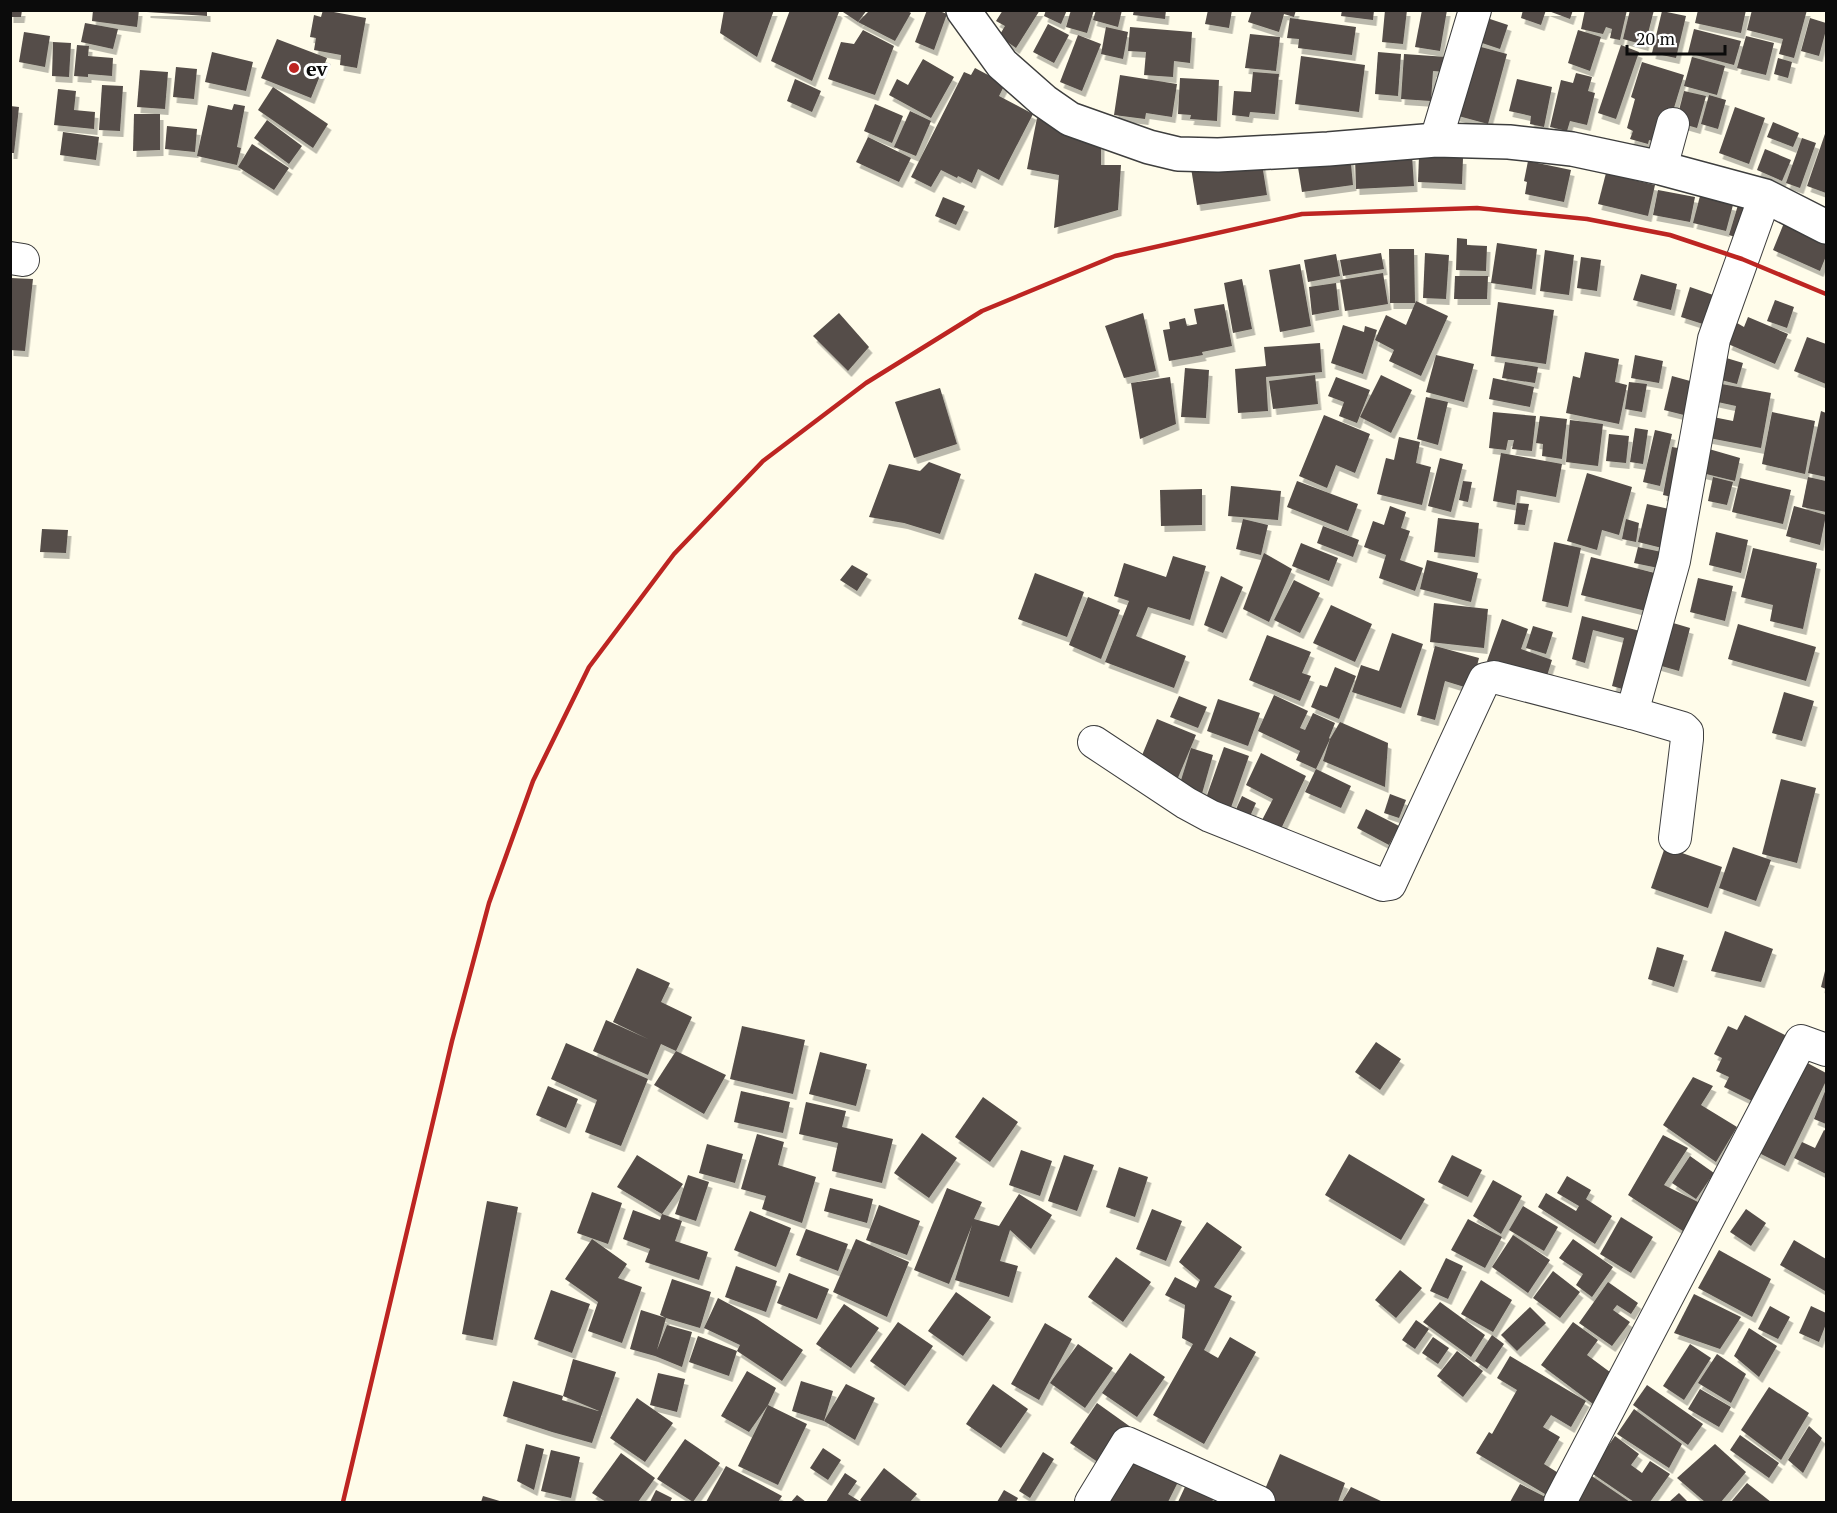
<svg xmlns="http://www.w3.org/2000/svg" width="1837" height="1513" font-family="'PT Serif',serif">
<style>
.building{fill:#544d48;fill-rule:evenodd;filter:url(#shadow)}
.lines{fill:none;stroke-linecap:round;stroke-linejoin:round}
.minor-casing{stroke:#3e3e3e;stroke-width:34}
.tertiary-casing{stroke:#3e3e3e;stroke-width:36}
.minor{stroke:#fff;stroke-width:32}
.tertiary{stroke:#fff;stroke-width:33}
.rail{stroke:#bd2522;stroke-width:4.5}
.poi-dot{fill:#bd2522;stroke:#fff;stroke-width:2}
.labels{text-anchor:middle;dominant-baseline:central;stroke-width:6;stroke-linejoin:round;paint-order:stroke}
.poi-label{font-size:20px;font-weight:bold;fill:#0b0b0b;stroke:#fff;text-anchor:start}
</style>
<defs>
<filter id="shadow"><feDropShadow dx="3.5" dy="6" stdDeviation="0" flood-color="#0004"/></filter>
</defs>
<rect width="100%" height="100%" fill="#fffcea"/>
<g class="building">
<path d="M 10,10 L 22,10 L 21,17 L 10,17 Z"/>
<path d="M 93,10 L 139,10 L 137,27 L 92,21 Z"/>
<path d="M 147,10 L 207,10 L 207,16 L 147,12 Z"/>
<path d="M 323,10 L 366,18 L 357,68 L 340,65 L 341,55 L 314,50 L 316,38 L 310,37 L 314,15 L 321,17 Z"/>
<path d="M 724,10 L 774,10 L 757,57 L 720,33 Z"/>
<path d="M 790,10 L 837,10 L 839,12 L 812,81 L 771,61 Z"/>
<path d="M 840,10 L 867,10 L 858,22 Z"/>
<path d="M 870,10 L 906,10 L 911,13 L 895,41 L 858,22 Z"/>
<path d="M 927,10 L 937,10 L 947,14 L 934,50 L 915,42 Z"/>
<path d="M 1003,10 L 1040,10 L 1016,48 L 999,36 L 1005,26 L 996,21 Z"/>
<path d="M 1046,10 L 1067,10 L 1061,24 L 1044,16 Z"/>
<path d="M 1071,10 L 1094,10 L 1087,33 L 1066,27 Z"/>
<path d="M 1096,10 L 1122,10 L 1118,27 L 1093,20 Z"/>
<path d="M 1134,10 L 1166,10 L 1165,19 L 1133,15 Z"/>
<path d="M 1208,10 L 1232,10 L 1229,28 L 1205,24 Z"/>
<path d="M 1252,10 L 1296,10 L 1294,17 L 1284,14 L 1279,32 L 1248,22 Z"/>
<path d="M 1342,10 L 1374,10 L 1373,20 L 1341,16 Z"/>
<path d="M 1385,10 L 1407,10 L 1403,44 L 1382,42 Z"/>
<path d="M 1422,10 L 1447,10 L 1440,51 L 1415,47 Z"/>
<path d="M 1523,10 L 1546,10 L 1541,25 L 1521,18 Z"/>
<path d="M 1546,10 L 1573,10 L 1570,19 Z"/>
<path d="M 1585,10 L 1627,10 L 1620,40 L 1610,38 L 1612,29 L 1606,27 L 1603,34 L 1581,29 Z"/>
<path d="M 1630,10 L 1654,10 L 1645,45 L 1623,39 Z"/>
<path d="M 1698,10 L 1746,10 L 1741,33 L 1695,23 Z"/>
<path d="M 1752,10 L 1807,10 L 1794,58 L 1779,54 L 1783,39 L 1747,30 Z"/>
<path d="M 1662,11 L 1686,16 L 1676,58 L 1652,53 Z"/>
<path d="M 1484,17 L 1508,25 L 1500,49 L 1476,41 Z"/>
<path d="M 1290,18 L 1356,27 L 1352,55 L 1298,48 L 1299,39 L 1287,38 Z"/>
<path d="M 1810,18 L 1826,23 L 1826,30 L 1819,56 L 1801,51 Z"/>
<path d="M 85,23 L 118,29 L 113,49 L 81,42 Z"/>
<path d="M 1048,24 L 1069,35 L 1054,63 L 1033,52 Z"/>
<path d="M 1106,27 L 1128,32 L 1123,59 L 1101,54 Z"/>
<path d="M 1130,27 L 1192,32 L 1190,63 L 1174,61 L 1173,77 L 1144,75 L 1146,52 L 1128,51 Z"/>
<path d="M 1694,29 L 1741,41 L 1734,65 L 1688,53 Z"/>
<path d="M 863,30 L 894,46 L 875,95 L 828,79 L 841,42 L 854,44 Z"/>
<path d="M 1578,30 L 1601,37 L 1590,71 L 1568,63 Z"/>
<path d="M 24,32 L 50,36 L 45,67 L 19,62 Z"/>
<path d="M 1250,34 L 1280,37 L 1276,71 L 1245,68 Z"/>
<path d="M 1078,35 L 1101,44 L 1082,91 L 1060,82 Z"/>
<path d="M 1746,36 L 1774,43 L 1766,75 L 1737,68 Z"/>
<path d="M 277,39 L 327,58 L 311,98 L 261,78 Z"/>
<path d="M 53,42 L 71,43 L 69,77 L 52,76 Z"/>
<path d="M 1470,44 L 1507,54 L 1488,124 L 1451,114 Z"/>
<path d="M 77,45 L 89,46 L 88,56 L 113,58 L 112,76 L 88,74 L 88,77 L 74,76 Z"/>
<path d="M 1621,45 L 1639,52 L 1616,119 L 1598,113 Z"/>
<path d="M 212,52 L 253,62 L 246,91 L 205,82 Z"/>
<path d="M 1378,52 L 1401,54 L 1398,96 L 1375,94 Z"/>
<path d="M 1404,54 L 1447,57 L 1446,72 L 1433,71 L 1431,101 L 1401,99 Z"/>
<path d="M 1301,56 L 1365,65 L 1359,112 L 1295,104 Z"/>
<path d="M 1692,57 L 1725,66 L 1717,95 L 1684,86 Z"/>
<path d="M 1778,58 L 1792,62 L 1788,78 L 1774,74 Z"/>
<path d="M 923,59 L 954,77 L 931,118 L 889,95 L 897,79 L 908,85 Z"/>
<path d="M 1642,62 L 1684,75 L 1663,144 L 1649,140 L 1648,144 L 1630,139 L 1633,131 L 1627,128 L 1635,99 L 1631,97 Z"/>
<path d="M 176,67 L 197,69 L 194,99 L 173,97 Z"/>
<path d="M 975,68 L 1005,84 L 999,96 L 1033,114 L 999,180 L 978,169 L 972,183 L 958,176 L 957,178 L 941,170 L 931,187 L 911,177 L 964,72 L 971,75 Z"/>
<path d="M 140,70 L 168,72 L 165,109 L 137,107 Z"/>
<path d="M 1253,72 L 1279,74 L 1275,114 L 1250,112 L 1249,117 L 1232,115 L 1234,91 L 1251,92 Z"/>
<path d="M 1576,73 L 1592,77 L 1588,91 L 1595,93 L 1587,125 L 1570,121 L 1567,131 L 1550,127 L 1561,80 L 1573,83 Z"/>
<path d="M 1120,75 L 1177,84 L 1172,117 L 1146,113 L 1145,119 L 1114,115 Z"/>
<path d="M 1180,78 L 1219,80 L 1217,121 L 1190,119 L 1191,115 L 1178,114 Z"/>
<path d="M 795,79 L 821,91 L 812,112 L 787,101 Z"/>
<path d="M 1517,79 L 1552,87 L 1544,127 L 1530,124 L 1531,116 L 1509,111 Z"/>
<path d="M 102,85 L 123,86 L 120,131 L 99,130 Z"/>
<path d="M 273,87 L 328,124 L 313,148 L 258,110 Z"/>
<path d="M 58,89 L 76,91 L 74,110 L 95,112 L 94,129 L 54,125 Z"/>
<path d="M 1684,91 L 1706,96 L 1697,128 L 1676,122 Z"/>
<path d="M 1709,95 L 1726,100 L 1718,129 L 1701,124 Z"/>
<path d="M 234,104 L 245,106 L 237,147 L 241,148 L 237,165 L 197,156 L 208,105 L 232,110 Z"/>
<path d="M 875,104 L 903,116 L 892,143 L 864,131 Z"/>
<path d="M 10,106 L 19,107 L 14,153 L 10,153 Z"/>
<path d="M 1735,107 L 1765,118 L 1749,164 L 1719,153 Z"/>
<path d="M 910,111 L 931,121 L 916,156 L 894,147 Z"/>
<path d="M 134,114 L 160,114 L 160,150 L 133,151 Z"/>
<path d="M 1037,118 L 1101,144 L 1101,165 L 1121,165 L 1118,210 L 1054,228 L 1059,175 L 1027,169 Z"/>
<path d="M 267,120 L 302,146 L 289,164 L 254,138 Z"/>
<path d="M 1773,122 L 1799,133 L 1793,147 L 1767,137 Z"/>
<path d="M 167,126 L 197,129 L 195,152 L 165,149 Z"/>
<path d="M 1826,131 L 1826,193 L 1807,186 Z"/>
<path d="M 63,132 L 99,137 L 96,160 L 60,155 Z"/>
<path d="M 868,137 L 911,158 L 899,182 L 856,162 Z"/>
<path d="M 1802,138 L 1816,143 L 1800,188 L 1786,183 Z"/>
<path d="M 252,144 L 289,168 L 274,190 L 238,167 Z"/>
<path d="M 1765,149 L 1791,160 L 1782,181 L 1757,170 Z"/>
<path d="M 1350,154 L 1353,185 L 1302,192 L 1297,161 Z"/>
<path d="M 1412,155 L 1414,186 L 1356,189 L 1355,158 Z"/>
<path d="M 1419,156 L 1463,158 L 1462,184 L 1418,182 Z"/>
<path d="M 1261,158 L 1267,195 L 1197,205 L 1191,168 Z"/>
<path d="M 1528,161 L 1571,170 L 1564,202 L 1525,194 L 1527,182 L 1524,181 Z"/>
<path d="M 1606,173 L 1655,185 L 1648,216 L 1598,204 Z"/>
<path d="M 1658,190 L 1695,197 L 1690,222 L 1653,215 Z"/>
<path d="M 1700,196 L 1733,205 L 1726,231 L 1693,223 Z"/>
<path d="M 943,197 L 965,206 L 956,225 L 935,216 Z"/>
<path d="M 1738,205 L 1756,211 L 1747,241 L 1729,235 Z"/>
<path d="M 1784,223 L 1826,243 L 1826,256 L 1820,271 L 1773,250 Z"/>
<path d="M 1457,238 L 1467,239 L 1467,245 L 1487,246 L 1486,271 L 1456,270 Z"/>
<path d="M 1497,243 L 1537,249 L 1532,289 L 1491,283 Z"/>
<path d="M 1389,249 L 1414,249 L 1415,303 L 1390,303 Z"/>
<path d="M 1545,250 L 1574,255 L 1569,295 L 1540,291 Z"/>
<path d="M 1381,253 L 1384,269 L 1343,276 L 1340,260 Z"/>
<path d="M 1425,253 L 1449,255 L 1446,299 L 1423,298 Z"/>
<path d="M 1336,254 L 1340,276 L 1308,282 L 1304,260 Z"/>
<path d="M 1581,257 L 1601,260 L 1597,291 L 1577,288 Z"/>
<path d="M 1300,264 L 1311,326 L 1280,332 L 1269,270 Z"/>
<path d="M 1383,273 L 1388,304 L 1345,311 L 1340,280 Z"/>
<path d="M 1641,274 L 1677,284 L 1671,310 L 1633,300 Z"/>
<path d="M 1455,276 L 1488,276 L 1487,299 L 1454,299 Z"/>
<path d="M 10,278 L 33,279 L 25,351 L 10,350 Z"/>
<path d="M 1242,279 L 1252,329 L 1233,333 L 1224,283 Z"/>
<path d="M 1336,283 L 1339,310 L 1312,315 L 1309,287 Z"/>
<path d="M 1690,287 L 1719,297 L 1709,326 L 1681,317 Z"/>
<path d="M 1775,300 L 1794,307 L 1787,328 L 1767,321 Z"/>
<path d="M 1416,301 L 1448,316 L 1421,376 L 1389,361 L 1394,350 L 1375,340 L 1386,315 L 1406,325 Z"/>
<path d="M 1498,302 L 1554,310 L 1546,364 L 1491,356 Z"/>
<path d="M 1224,304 L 1232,346 L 1202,352 L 1203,355 L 1169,361 L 1163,330 L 1170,329 L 1169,322 L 1185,318 L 1187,326 L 1197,324 L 1194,309 Z"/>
<path d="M 839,313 L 869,347 L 848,371 L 813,336 Z"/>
<path d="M 1143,313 L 1156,371 L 1124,378 L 1105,326 Z"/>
<path d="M 1748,317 L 1788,334 L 1775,364 L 1728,344 L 1737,323 L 1744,327 Z"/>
<path d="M 1343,325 L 1364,332 L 1365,326 L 1377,330 L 1363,374 L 1331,363 Z"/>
<path d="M 1807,337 L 1826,344 L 1826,384 L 1794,371 Z"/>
<path d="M 1320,343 L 1322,372 L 1266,377 L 1268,411 L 1238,413 L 1235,369 L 1266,366 L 1264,347 Z"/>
<path d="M 1585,352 L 1619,359 L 1615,382 L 1627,385 L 1619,424 L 1566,413 L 1573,376 L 1580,378 Z"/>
<path d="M 1436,355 L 1474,364 L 1464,402 L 1426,392 Z"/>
<path d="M 1635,355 L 1663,361 L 1659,383 L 1631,378 Z"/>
<path d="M 1723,357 L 1743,363 L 1737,384 L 1717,379 Z"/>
<path d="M 1505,362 L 1538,367 L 1535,383 L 1502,378 Z"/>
<path d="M 1185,368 L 1209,370 L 1206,418 L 1181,417 Z"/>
<path d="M 1315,375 L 1318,404 L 1273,409 L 1269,381 Z"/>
<path d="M 1381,375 L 1412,390 L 1391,433 L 1360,417 Z"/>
<path d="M 1672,376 L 1701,384 L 1692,417 L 1664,410 Z"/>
<path d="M 1170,377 L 1176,424 L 1140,439 L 1131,383 Z"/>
<path d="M 1336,377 L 1370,390 L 1357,423 L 1339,416 L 1344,402 L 1328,396 Z"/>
<path d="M 1493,378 L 1534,387 L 1530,407 L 1489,399 Z"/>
<path d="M 1629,382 L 1647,384 L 1642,412 L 1625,409 Z"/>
<path d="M 1716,383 L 1771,393 L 1761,448 L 1704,437 L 1708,416 L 1733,421 L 1736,406 L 1713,401 Z"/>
<path d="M 940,388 L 957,444 L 914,458 L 895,402 Z"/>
<path d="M 1426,397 L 1448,402 L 1438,445 L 1417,439 Z"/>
<path d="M 1821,411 L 1826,413 L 1826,477 L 1808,473 Z"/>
<path d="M 1493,412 L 1536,416 L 1532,451 L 1512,449 L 1514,440 L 1508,440 L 1506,450 L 1489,448 Z"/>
<path d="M 1772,412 L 1815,421 L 1805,474 L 1762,464 Z"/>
<path d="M 1324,415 L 1370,434 L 1355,473 L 1336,465 L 1327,488 L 1299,476 Z"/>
<path d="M 1540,416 L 1567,419 L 1562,459 L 1542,456 L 1543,444 L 1536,443 Z"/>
<path d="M 1570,420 L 1603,424 L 1598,466 L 1566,462 Z"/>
<path d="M 1635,428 L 1648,430 L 1643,464 L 1630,462 Z"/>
<path d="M 1655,430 L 1672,434 L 1660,486 L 1643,482 Z"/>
<path d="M 1609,434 L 1629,436 L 1626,463 L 1606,461 Z"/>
<path d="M 1399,437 L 1420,442 L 1416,463 L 1431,467 L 1422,505 L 1377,494 L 1386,458 L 1394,460 Z"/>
<path d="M 1672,447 L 1690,450 L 1681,499 L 1663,495 Z"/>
<path d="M 1709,449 L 1740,458 L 1735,481 L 1702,473 Z"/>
<path d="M 1501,453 L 1562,464 L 1556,497 L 1517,490 L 1515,505 L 1493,501 Z"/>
<path d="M 1440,458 L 1463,464 L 1451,512 L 1428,506 Z"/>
<path d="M 929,462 L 961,474 L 940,534 L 904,523 L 869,517 L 889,464 L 920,471 Z"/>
<path d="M 1587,473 L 1632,487 L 1619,535 L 1602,530 L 1597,550 L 1567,541 Z"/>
<path d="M 1713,477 L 1733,482 L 1727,505 L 1708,501 Z"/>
<path d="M 1808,477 L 1826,481 L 1826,512 L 1802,507 Z"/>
<path d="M 1740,478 L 1791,490 L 1783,524 L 1732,512 Z"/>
<path d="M 1297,481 L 1358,504 L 1348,531 L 1287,507 Z"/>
<path d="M 1463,481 L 1472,482 L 1468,502 L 1459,500 Z"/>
<path d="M 1231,486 L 1281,491 L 1278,520 L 1228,516 Z"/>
<path d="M 1202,489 L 1202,525 L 1161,526 L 1160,490 Z"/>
<path d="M 1517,503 L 1529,504 L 1525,525 L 1514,524 Z"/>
<path d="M 1647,504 L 1678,511 L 1670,550 L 1638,542 Z"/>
<path d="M 1390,506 L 1406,512 L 1401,528 L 1410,531 L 1400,560 L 1423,568 L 1415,591 L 1379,578 L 1386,555 L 1364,547 L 1373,521 L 1384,525 Z"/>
<path d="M 1794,506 L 1826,515 L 1820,545 L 1786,536 Z"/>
<path d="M 1438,518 L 1479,523 L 1475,557 L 1434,552 Z"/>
<path d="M 1243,519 L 1268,525 L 1261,555 L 1236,549 Z"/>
<path d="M 1626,519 L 1639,523 L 1636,542 L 1622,539 Z"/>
<path d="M 1323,526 L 1359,540 L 1353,557 L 1317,543 Z"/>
<path d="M 42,529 L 68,530 L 66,553 L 40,552 Z"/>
<path d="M 1716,532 L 1748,540 L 1741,573 L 1709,565 Z"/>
<path d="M 1554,542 L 1581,548 L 1568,607 L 1542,601 Z"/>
<path d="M 1301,543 L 1338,558 L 1329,581 L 1292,566 Z"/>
<path d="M 1638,547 L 1671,554 L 1668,570 L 1634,563 Z"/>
<path d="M 1753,548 L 1817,563 L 1803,629 L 1770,621 L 1773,605 L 1741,597 Z"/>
<path d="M 1264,553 L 1292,569 L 1269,622 L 1243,609 Z"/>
<path d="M 1173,556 L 1206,566 L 1190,620 L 1148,607 L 1136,636 L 1186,656 L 1174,688 L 1105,662 L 1129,601 L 1114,596 L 1124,563 L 1166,577 Z"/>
<path d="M 1591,557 L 1655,573 L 1646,611 L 1581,595 Z"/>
<path d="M 1427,560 L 1478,573 L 1471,602 L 1420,589 Z"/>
<path d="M 852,565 L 868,574 L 857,591 L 840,580 Z"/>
<path d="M 1035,573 L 1084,592 L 1067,637 L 1018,619 Z"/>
<path d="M 1221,576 L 1243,587 L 1223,633 L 1204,625 Z"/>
<path d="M 1698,578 L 1733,586 L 1725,621 L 1690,612 Z"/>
<path d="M 1294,580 L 1320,593 L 1300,633 L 1274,620 Z"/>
<path d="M 1088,597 L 1120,610 L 1101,659 L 1069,645 Z"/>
<path d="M 1434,603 L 1488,609 L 1484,648 L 1430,642 Z"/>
<path d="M 1331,605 L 1372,624 L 1355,662 L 1313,643 Z"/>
<path d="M 1582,616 L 1640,631 L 1626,690 L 1612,686 L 1624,638 L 1593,630 L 1585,663 L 1572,659 Z"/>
<path d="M 1502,619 L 1528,629 L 1521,649 L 1552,660 L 1545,682 L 1487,661 Z"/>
<path d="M 1663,620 L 1690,628 L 1679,671 L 1651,663 Z"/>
<path d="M 1738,624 L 1816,647 L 1806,681 L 1728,659 Z"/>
<path d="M 1533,626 L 1553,632 L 1546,654 L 1526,648 Z"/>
<path d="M 1392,633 L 1423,644 L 1401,708 L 1352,692 L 1361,665 L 1379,671 Z"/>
<path d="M 1267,635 L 1311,652 L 1302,673 L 1311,676 L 1300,701 L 1249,680 Z"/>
<path d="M 1435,646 L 1479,658 L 1471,689 L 1445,681 L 1435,720 L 1417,715 Z"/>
<path d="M 1335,667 L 1356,676 L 1339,719 L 1311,707 L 1320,685 L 1327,687 Z"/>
<path d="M 1784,692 L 1814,701 L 1802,741 L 1772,733 Z"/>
<path d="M 1274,695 L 1308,711 L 1300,728 L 1305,730 L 1313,713 L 1335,723 L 1329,738 L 1330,739 L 1316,769 L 1296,760 L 1300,751 L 1258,731 Z"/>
<path d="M 1179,696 L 1207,707 L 1198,728 L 1170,717 Z"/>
<path d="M 1218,699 L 1260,713 L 1248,746 L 1207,731 Z"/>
<path d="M 1157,719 L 1196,735 L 1177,780 L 1138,765 Z"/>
<path d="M 1340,722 L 1388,743 L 1385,787 L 1323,761 L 1330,739 Z"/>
<path d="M 1224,747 L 1249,756 L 1228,816 L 1205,801 Z"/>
<path d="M 1191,748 L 1213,755 L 1201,797 L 1178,790 Z"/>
<path d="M 1261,753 L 1306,776 L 1280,831 L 1261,822 L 1273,799 L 1246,785 Z"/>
<path d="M 1316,769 L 1351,786 L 1341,808 L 1305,792 Z"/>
<path d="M 1781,779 L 1816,788 L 1797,863 L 1762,854 Z"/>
<path d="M 1390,794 L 1406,800 L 1399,818 L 1384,813 Z"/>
<path d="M 1242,796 L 1256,803 L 1247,823 L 1233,816 Z"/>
<path d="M 1366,809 L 1399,826 L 1389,845 L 1357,828 Z"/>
<path d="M 1665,847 L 1722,867 L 1708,908 L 1651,888 Z"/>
<path d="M 1733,847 L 1771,860 L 1756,901 L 1719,888 Z"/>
<path d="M 1725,931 L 1773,949 L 1761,982 L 1711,971 Z"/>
<path d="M 1657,947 L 1684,955 L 1674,987 L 1648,979 Z"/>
<path d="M 1826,967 L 1826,989 L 1821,987 Z"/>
<path d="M 637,968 L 670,983 L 661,1002 L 692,1017 L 676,1051 L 661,1044 L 648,1075 L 593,1051 L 606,1020 L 648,1039 L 613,1022 Z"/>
<path d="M 1745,1015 L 1791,1038 L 1758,1104 L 1724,1087 L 1729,1077 L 1716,1071 L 1722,1058 L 1714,1054 L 1728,1026 L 1737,1030 Z"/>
<path d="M 742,1026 L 805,1040 L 793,1094 L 730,1079 Z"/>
<path d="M 1376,1042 L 1401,1059 L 1380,1090 L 1355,1072 Z"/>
<path d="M 566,1043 L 648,1079 L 621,1146 L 585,1132 L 597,1100 L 551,1079 Z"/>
<path d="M 676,1051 L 726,1075 L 704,1114 L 654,1085 Z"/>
<path d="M 820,1052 L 867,1064 L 856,1106 L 809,1094 Z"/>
<path d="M 1800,1059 L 1826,1073 L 1826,1081 L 1785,1166 L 1753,1150 Z"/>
<path d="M 1693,1077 L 1713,1086 L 1701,1105 L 1737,1127 L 1716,1162 L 1663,1125 Z"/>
<path d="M 548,1086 L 578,1099 L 566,1128 L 536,1115 Z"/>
<path d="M 1826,1089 L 1826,1124 L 1814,1119 Z"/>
<path d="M 741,1091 L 790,1102 L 783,1133 L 734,1122 Z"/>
<path d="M 983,1097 L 1018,1122 L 990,1162 L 955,1137 Z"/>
<path d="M 806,1102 L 846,1111 L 842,1127 L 893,1139 L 882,1183 L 832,1171 L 838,1143 L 799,1134 Z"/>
<path d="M 1824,1130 L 1826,1131 L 1826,1174 L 1794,1158 L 1802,1142 L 1815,1148 Z"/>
<path d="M 922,1133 L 957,1158 L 929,1198 L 894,1173 Z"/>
<path d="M 757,1134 L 784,1142 L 778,1165 L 816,1177 L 802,1223 L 762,1209 L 766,1196 L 741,1189 Z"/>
<path d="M 1663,1135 L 1688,1148 L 1664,1185 L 1708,1207 L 1689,1235 L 1628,1195 Z"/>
<path d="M 707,1144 L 743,1154 L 735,1183 L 699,1173 Z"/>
<path d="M 1021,1150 L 1052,1161 L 1040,1196 L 1009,1185 Z"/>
<path d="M 1349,1154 L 1425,1199 L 1401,1240 L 1325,1195 Z"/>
<path d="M 637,1155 L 683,1184 L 662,1214 L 682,1221 L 675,1241 L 708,1252 L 699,1280 L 645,1262 L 650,1249 L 623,1239 L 633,1210 L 660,1220 L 662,1214 L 617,1187 Z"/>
<path d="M 1064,1155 L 1094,1165 L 1077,1211 L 1048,1201 Z"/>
<path d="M 1452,1155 L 1482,1170 L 1468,1197 L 1438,1182 Z"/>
<path d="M 1690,1156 L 1714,1173 L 1696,1199 L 1672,1183 Z"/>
<path d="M 1119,1167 L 1148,1177 L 1135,1217 L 1106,1207 Z"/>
<path d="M 688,1175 L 709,1182 L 696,1221 L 675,1214 Z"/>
<path d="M 1567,1176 L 1591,1190 L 1586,1199 L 1612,1216 L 1595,1244 L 1538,1207 L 1546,1193 L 1576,1211 L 1579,1206 L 1557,1193 Z"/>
<path d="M 1493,1180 L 1522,1196 L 1501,1234 L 1473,1216 Z"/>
<path d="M 830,1188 L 873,1199 L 867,1223 L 824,1211 Z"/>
<path d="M 947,1188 L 982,1202 L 974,1219 L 999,1226 L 1019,1194 L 1052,1215 L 1031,1249 L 1010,1230 L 1000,1261 L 1018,1266 L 1009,1297 L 955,1280 L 972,1225 L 949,1284 L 914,1270 Z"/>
<path d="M 592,1192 L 622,1203 L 608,1244 L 577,1233 Z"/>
<path d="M 487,1201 L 518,1207 L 493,1340 L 462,1334 Z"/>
<path d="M 879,1205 L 920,1221 L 907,1255 L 866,1240 Z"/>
<path d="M 1523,1206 L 1558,1227 L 1544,1251 L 1509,1230 Z"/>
<path d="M 1152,1209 L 1182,1221 L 1166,1261 L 1136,1249 Z"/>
<path d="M 1746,1209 L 1766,1223 L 1751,1246 L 1730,1232 Z"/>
<path d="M 750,1211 L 791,1228 L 776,1267 L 734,1250 Z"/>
<path d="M 1621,1217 L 1653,1237 L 1631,1273 L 1600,1254 Z"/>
<path d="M 1468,1219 L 1502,1237 L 1485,1268 L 1451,1250 Z"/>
<path d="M 1207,1222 L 1242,1247 L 1214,1287 L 1232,1296 L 1204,1350 L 1218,1358 L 1230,1337 L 1256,1352 L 1204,1444 L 1153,1415 L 1193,1344 L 1182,1338 L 1185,1305 L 1165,1295 L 1175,1277 L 1196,1288 L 1200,1280 L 1179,1262 Z"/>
<path d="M 806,1229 L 848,1244 L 838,1271 L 796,1255 Z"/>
<path d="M 1513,1235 L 1550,1260 L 1528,1293 L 1492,1267 Z"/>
<path d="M 592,1239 L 627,1264 L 618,1278 L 642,1287 L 622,1343 L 588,1331 L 598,1302 L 565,1279 Z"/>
<path d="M 856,1239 L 909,1262 L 887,1317 L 833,1292 Z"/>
<path d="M 1573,1239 L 1613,1267 L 1592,1297 L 1576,1285 L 1583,1274 L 1559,1258 Z"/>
<path d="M 1794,1240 L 1826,1259 L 1826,1289 L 1825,1291 L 1780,1265 Z"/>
<path d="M 1719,1250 L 1771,1279 L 1752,1317 L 1698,1288 Z"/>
<path d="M 1116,1257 L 1151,1282 L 1123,1322 L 1088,1297 Z"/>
<path d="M 1446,1258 L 1463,1266 L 1448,1299 L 1430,1291 Z"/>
<path d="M 736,1266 L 777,1281 L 766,1312 L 725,1297 Z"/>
<path d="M 1400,1270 L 1422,1288 L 1396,1318 L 1375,1300 Z"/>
<path d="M 1553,1271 L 1580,1292 L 1560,1318 L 1533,1298 Z"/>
<path d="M 789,1273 L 829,1289 L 817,1319 L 777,1303 Z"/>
<path d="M 672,1279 L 711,1292 L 700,1328 L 666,1318 L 657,1350 L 667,1325 L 692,1332 L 682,1367 L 655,1356 L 630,1349 L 641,1310 L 666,1318 L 660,1315 Z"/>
<path d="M 1481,1280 L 1512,1300 L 1493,1332 L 1461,1314 Z"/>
<path d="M 1608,1282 L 1638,1303 L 1631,1314 L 1617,1305 L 1613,1310 L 1630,1322 L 1612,1346 L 1579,1323 Z"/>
<path d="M 551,1290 L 590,1304 L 572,1353 L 534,1339 Z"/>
<path d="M 956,1292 L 991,1317 L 963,1356 L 928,1331 Z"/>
<path d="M 1694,1294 L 1741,1317 L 1720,1349 L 1674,1333 Z"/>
<path d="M 718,1298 L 757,1319 L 803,1350 L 782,1381 L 737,1351 L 729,1376 L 689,1362 L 698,1336 L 737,1351 L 740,1345 L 704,1328 Z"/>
<path d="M 1440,1302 L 1485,1335 L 1471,1357 L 1423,1322 Z"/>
<path d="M 844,1304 L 879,1328 L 851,1368 L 816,1344 Z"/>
<path d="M 1770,1306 L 1790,1317 L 1778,1339 L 1758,1329 Z"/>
<path d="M 1811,1306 L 1826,1313 L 1826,1324 L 1819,1342 L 1799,1333 Z"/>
<path d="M 1530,1307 L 1546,1323 L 1517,1351 L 1501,1335 Z"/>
<path d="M 1416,1320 L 1429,1329 L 1415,1349 L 1402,1340 Z"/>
<path d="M 898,1322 L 933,1346 L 905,1386 L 870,1361 Z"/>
<path d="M 1573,1322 L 1598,1340 L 1587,1355 L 1622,1381 L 1601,1410 L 1541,1365 Z"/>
<path d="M 1045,1323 L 1072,1339 L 1039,1400 L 1011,1384 Z"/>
<path d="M 1749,1328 L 1777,1346 L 1759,1377 L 1734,1356 Z"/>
<path d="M 1492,1335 L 1504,1344 L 1487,1369 L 1475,1361 Z"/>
<path d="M 1433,1337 L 1449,1348 L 1438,1364 L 1422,1353 Z"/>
<path d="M 1078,1344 L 1113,1368 L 1085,1408 L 1050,1383 Z"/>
<path d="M 1690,1344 L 1711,1358 L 1684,1400 L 1663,1386 Z"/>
<path d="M 1457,1351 L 1483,1371 L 1463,1397 L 1437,1376 Z"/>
<path d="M 1130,1353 L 1165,1377 L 1137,1417 L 1102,1393 Z"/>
<path d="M 1717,1354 L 1746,1374 L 1731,1403 L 1698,1383 Z"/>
<path d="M 1510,1356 L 1586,1401 L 1571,1427 L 1551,1415 L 1543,1427 L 1560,1437 L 1544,1464 L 1568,1479 L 1555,1500 L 1476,1453 L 1489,1432 L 1492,1434 L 1517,1390 L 1497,1378 Z"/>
<path d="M 573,1359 L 616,1372 L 592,1443 L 552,1432 L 503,1416 L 513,1381 L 563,1396 ZM 563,1396 L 599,1411 L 598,1411 L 562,1400 Z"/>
<path d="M 747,1371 L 776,1388 L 768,1405 L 807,1424 L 778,1485 L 738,1466 L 768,1405 L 749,1432 L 721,1416 Z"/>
<path d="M 658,1373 L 685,1379 L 677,1412 L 650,1405 Z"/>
<path d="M 801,1381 L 833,1391 L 824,1421 L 792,1411 Z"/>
<path d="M 846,1384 L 875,1398 L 855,1440 L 824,1421 Z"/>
<path d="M 993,1384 L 1028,1409 L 1001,1448 L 966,1424 Z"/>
<path d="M 1647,1385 L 1703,1424 L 1688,1445 L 1633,1405 Z"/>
<path d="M 1769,1387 L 1809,1413 L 1781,1460 L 1741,1430 Z"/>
<path d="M 1700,1389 L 1731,1407 L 1719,1427 L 1688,1409 Z"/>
<path d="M 637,1398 L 673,1423 L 645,1462 L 610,1438 Z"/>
<path d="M 1097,1403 L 1132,1428 L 1105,1467 L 1070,1443 Z"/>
<path d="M 1634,1409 L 1682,1444 L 1669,1468 L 1617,1434 Z"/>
<path d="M 1809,1426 L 1822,1438 L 1803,1473 L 1788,1460 Z"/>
<path d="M 1740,1435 L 1779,1463 L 1769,1478 L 1730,1450 Z"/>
<path d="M 1615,1436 L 1639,1454 L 1631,1465 L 1642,1473 L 1650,1461 L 1670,1474 L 1650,1502 L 1634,1502 L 1590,1472 Z"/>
<path d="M 685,1439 L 720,1463 L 693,1502 L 657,1479 Z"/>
<path d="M 526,1444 L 544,1449 L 534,1490 L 517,1481 Z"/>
<path d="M 1715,1444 L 1746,1472 L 1721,1502 L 1705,1502 L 1677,1478 Z"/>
<path d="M 823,1448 L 841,1460 L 828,1480 L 810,1468 Z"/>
<path d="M 551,1450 L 580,1457 L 571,1498 L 541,1491 Z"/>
<path d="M 1043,1452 L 1054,1459 L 1030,1498 L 1019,1491 Z"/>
<path d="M 621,1453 L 655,1478 L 638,1502 L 606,1502 L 592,1493 Z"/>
<path d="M 1127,1454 L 1179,1480 L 1168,1502 L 1107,1502 Z"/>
<path d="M 1280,1454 L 1345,1483 L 1338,1502 L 1277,1502 L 1262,1496 Z"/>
<path d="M 726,1466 L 782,1496 L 778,1502 L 706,1502 Z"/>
<path d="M 884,1468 L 917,1494 L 910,1502 L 863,1502 L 860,1500 Z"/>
<path d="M 1586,1472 L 1630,1502 L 1571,1502 Z"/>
<path d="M 845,1473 L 857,1481 L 848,1494 L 861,1502 L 826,1502 Z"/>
<path d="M 1190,1476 L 1218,1489 L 1212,1502 L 1178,1502 Z"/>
<path d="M 1747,1483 L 1771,1502 L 1731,1502 Z"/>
<path d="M 1520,1484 L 1555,1502 L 1510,1502 Z"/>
<path d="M 1351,1487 L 1383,1502 L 1342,1502 Z"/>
<path d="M 656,1490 L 672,1498 L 670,1502 L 650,1502 Z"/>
<path d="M 1004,1490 L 1018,1498 L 1016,1502 L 997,1502 Z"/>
<path d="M 1679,1493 L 1688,1502 L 1669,1502 Z"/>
<path d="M 797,1495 L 806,1502 L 791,1502 Z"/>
<path d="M 483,1496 L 503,1502 L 481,1502 Z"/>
</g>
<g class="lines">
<defs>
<g id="minor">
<path d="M 1436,140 L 1475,10"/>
<path d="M 1661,168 L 1673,124"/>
<path d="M 10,258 L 23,260"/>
<path d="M 1632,713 L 1674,561 L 1714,339 L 1765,196"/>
<path d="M 1094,742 L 1186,803 L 1210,816 L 1383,885 L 1390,884 L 1483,683 L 1485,679 L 1494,677 L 1632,713 L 1683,728 L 1687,732 L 1687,739 L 1675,838"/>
<path d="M 1091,1502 L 1127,1443 L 1259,1502"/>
<path d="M 1560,1502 L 1801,1041 L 1826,1050"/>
</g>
<path id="tertiary" d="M 963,10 L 1002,64 L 1044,101 L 1070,119 L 1149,147 L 1178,154 L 1218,155 L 1328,149 L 1436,140 L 1509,142 L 1572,149 L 1661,168 L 1765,196 L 1826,227"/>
</defs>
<use href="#minor" class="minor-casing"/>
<use href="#tertiary" class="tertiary-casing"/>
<use href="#minor" class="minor"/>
<use href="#tertiary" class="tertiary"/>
<path class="rail" d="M 343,1502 L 452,1041 L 489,903 L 533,781 L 589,667 L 674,554 L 763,461 L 866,383 L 982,311 L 1115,256 L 1302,214 L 1477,208 L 1587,219 L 1670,235 L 1742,259 L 1826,294"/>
</g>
<circle class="poi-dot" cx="294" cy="68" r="6"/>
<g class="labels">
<g class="poi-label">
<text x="306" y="68">ev</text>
</g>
</g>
<rect width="1837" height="1513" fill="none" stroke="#0b0b0b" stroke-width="24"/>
<path d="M1627 45v9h98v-9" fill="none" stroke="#0b0b0b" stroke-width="3"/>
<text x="1636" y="45" font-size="18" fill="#0b0b0b" stroke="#ffffff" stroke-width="4.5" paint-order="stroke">20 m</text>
</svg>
